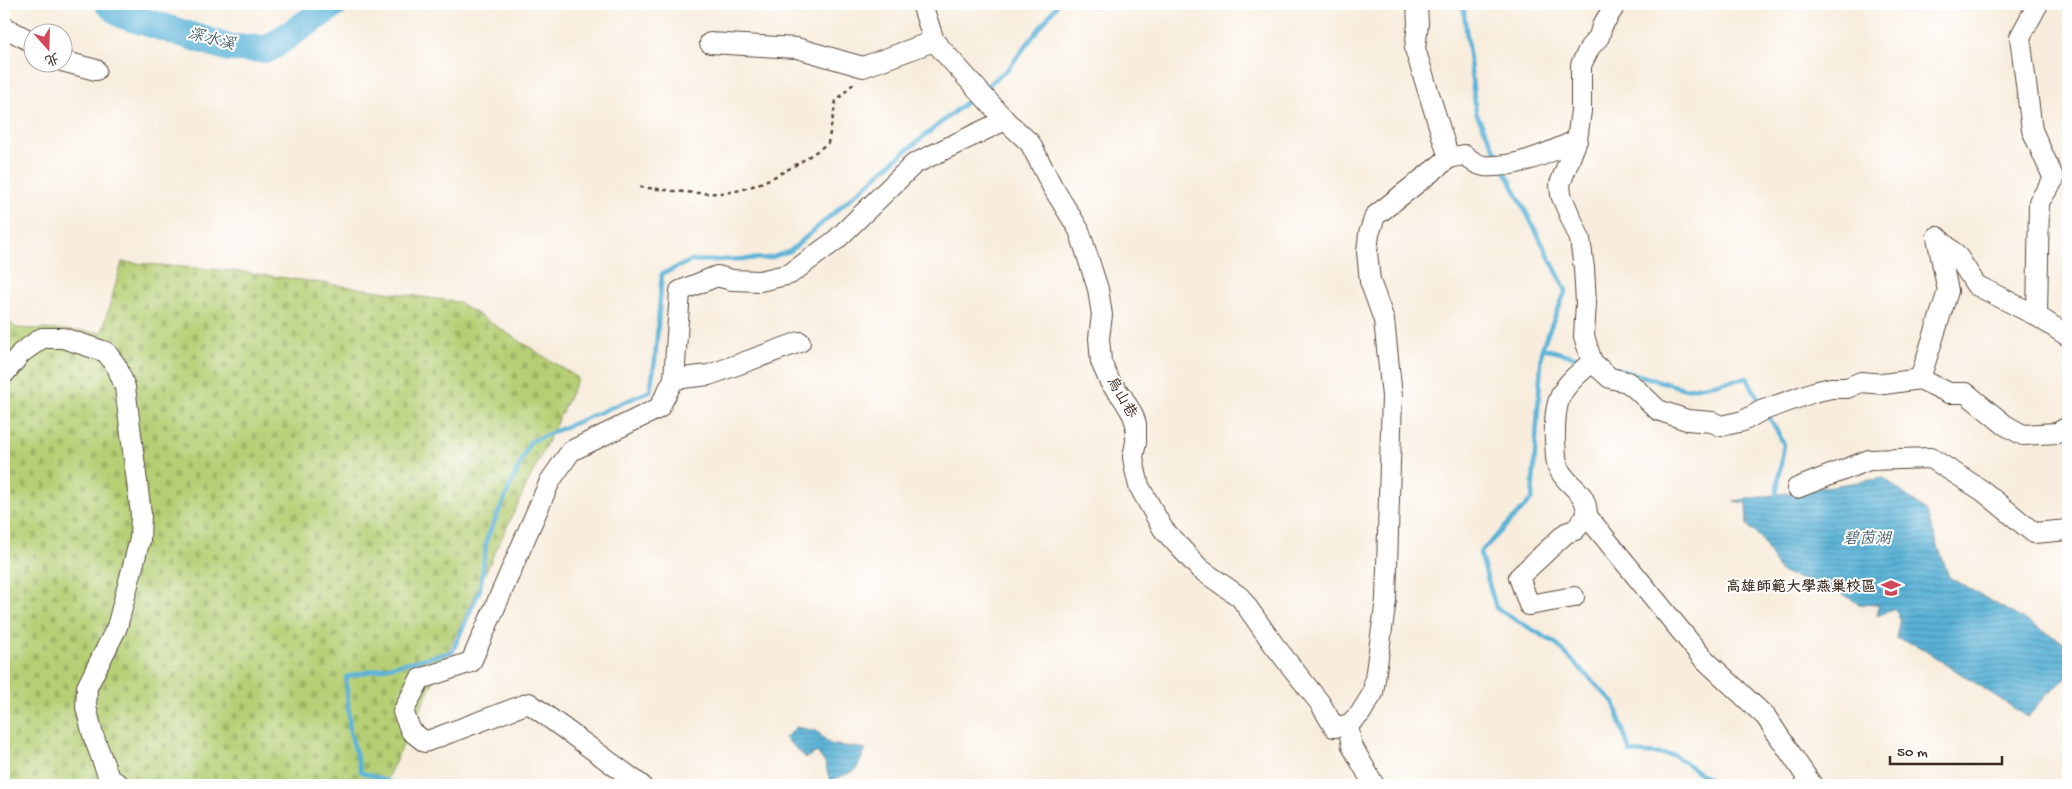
<svg xmlns="http://www.w3.org/2000/svg" width="2072" height="789" font-family="'Gochi Hand','LXGW WenKai TC',sans-serif">
<style>
.cemetery{fill:url(#cemetery-stones);stroke:#787c4a}
.water{fill:url(#water-rules);stroke:#4a6e7a}
.lines{fill:none;stroke-linecap:round;stroke-linejoin:round}
.stream{stroke:#5ab2d7;stroke-width:4.5}
.river{stroke:#5ab2d7;stroke-width:28}
.minor-casing{stroke:#57473b;stroke-width:22}
.path{stroke:#57473b;stroke-width:2.5;stroke-dasharray:4 4;stroke-linecap:butt}
.minor{stroke:#fff;stroke-width:20}
.labels{text-anchor:middle;dominant-baseline:central;stroke-width:4;stroke-linejoin:round;paint-order:stroke}
.street-label{font-size:15px;fill:#3b2a1e;stroke:#fff}
.poi-label{font-size:15px;font-weight:bold;fill:#3b2a1e;stroke:#fff;text-anchor:end}
.water-label{font-size:16px;font-style:italic;fill:#476068;stroke:#fff}
</style>
<defs>
<pattern id="cemetery-stones" width="16" height="16" patternUnits="userSpaceOnUse" patternTransform="scale(1.25)"><rect width="16" height="16" fill="#b6cf75"/><path d="M2 7V4a2 2 0 0 1 4 0v3zM10 15v-3a2 2 0 0 1 4 0v3z" fill="#9db265"/></pattern>
<pattern id="water-rules" width="6" height="5" patternUnits="userSpaceOnUse" patternTransform="scale(1.25)"><rect width="6" height="5" fill="#5ab2d7"/><path d="M0 2.5h6" fill="none" stroke="#4c91ae"/></pattern>
</defs>
<rect width="100%" height="100%" fill="#fff"/>
<filter id="ink" filterUnits="userSpaceOnUse"><feTurbulence type="fractalNoise" baseFrequency=".02" numOctaves="2"/><feDisplacementMap in="SourceGraphic" scale="10" xChannelSelector="R" yChannelSelector="G"/><feConvolveMatrix kernelMatrix="1 2 1 2 8 2 1 2 1" color-interpolation-filters="sRGB"/></filter>
<filter id="wash" filterUnits="userSpaceOnUse"><feTurbulence type="fractalNoise" baseFrequency=".0096" numOctaves="4" result="noise"/><feDisplacementMap in="SourceGraphic" scale="20" xChannelSelector="R" yChannelSelector="G"/><feGaussianBlur stdDeviation="1.12" result="paint"/><feColorMatrix in="noise" values="0 0 0 0 0 0 0 0 0 0 0 0 0 0 0 0 0 1.4 0 .05"/><feComposite in="paint" operator="in"/></filter>
<g filter="url(#wash)">
<rect width="100%" height="100%" fill="#f8eddd"/>
<path class="cemetery" d="M 122,262 L 243,272 L 458,302 L 578,378 L 384,785 L 9,785 L 4,778 L 4,317 L 16,328 L 102,332 Z"/>
<g class="water">
<path d="M 1884,478 L 1926,511 L 1949,577 L 2068,645 L 2068,677 L 2045,696 L 2028,717 L 1916,645 L 1896,638 L 1900,619 L 1895,609 L 1877,616 L 1879,605 L 1859,604 L 1843,594 L 1780,572 L 1761,538 L 1747,525 L 1746,503 L 1734,501 Z"/>
<path d="M 796,727 L 817,731 L 830,744 L 866,749 L 856,770 L 830,781 L 825,763 L 817,752 L 806,758 L 785,738 Z"/>
</g>
<g class="lines">
<g class="stream">
<path d="M 1463,4 L 1476,113 L 1500,159"/>
<path d="M 983,89 L 1008,69 L 1058,4"/>
<path d="M 1505,171 L 1566,290 L 1542,348 L 1586,360"/>
<path d="M 1542,348 L 1532,499 L 1480,553 L 1496,608 L 1555,643 L 1614,703 L 1630,752 L 1674,755 L 1717,785"/>
<path d="M 1608,366 L 1686,389 L 1747,378 L 1761,404"/>
<path d="M 1768,415 L 1784,444 L 1776,496"/>
<path d="M 398,785 L 361,772 L 350,732 L 346,677 L 452,652 L 480,589 L 487,538 L 530,442 L 650,391 L 655,360 L 662,274 L 691,261 L 770,258 L 790,251 L 896,159 L 975,95"/>
</g>
<path class="river" d="M 109,4 L 123,15 L 230,48 L 268,49 L 335,4"/>
</g>
</g>
<g filter="url(#ink)">
<g class="lines">
<defs>
<g id="minor">
<path d="M 922,4 L 934,41 L 1005,120 L 1030,143 L 1052,186 L 1079,230 L 1098,289 L 1102,315 L 1099,338 L 1101,362 L 1110,382 L 1123,398 L 1133,415 L 1136,424 L 1136,442 L 1133,457 L 1135,469 L 1139,486 L 1163,529 L 1200,569 L 1240,597 L 1274,645 L 1320,703 L 1334,727 L 1348,725 L 1360,714 L 1373,693 L 1386,600 L 1392,396 L 1384,320 L 1370,281 L 1367,252 L 1369,234 L 1375,216 L 1449,158"/>
<path d="M 1417,4 L 1418,24 L 1415,49 L 1449,158 L 1464,155 C 1469,159 1477,165 1484,166 C 1517,168 1548,153 1577,140"/>
<path d="M 4,27 L 32,42"/>
<path d="M 710,43 L 797,48 L 863,67 L 934,41"/>
<path d="M 62,61 L 96,70"/>
<path d="M 1937,237 L 1958,257 L 1976,285 L 2037,316 L 2068,336"/>
<path d="M 2037,316 L 2039,202 L 2054,179 L 2032,130 L 2020,37 L 2038,4"/>
<path d="M 1592,362 L 1610,378 L 1627,382 L 1634,387 L 1658,410 L 1687,420 L 1712,422 L 1721,426 L 1743,421 L 1761,411 L 1814,392 L 1831,388 L 1847,388 L 1861,382 L 1884,384 L 1920,379 L 1949,393 L 1966,393 L 2005,425 L 2023,435 L 2057,433 L 2068,427"/>
<path d="M 4,374 L 21,353 L 42,338 L 63,338 L 106,352 L 117,367 L 125,387 L 141,514 L 140,539 L 117,627 L 87,687 L 86,707 L 93,735 L 109,778 L 120,785"/>
<path d="M 674,379 L 709,375 L 800,342"/>
<path d="M 1920,379 L 1948,291 L 1937,237"/>
<path d="M 1797,488 L 1869,460 L 1931,458 L 1983,491 L 2034,533 L 2068,530"/>
<path d="M 1587,516 L 1702,657 L 1766,717 L 1812,785"/>
<path d="M 1574,597 L 1529,605 L 1519,577 L 1566,533 L 1575,530 L 1587,516 C 1587,490 1571,490 1560,471 C 1555,462 1556,452 1555,441 C 1554,398 1559,389 1592,362 L 1584,336 L 1586,303 L 1584,268 L 1580,239 L 1561,195 L 1560,184 L 1577,140 L 1581,111 L 1581,65 L 1590,47 L 1599,37 L 1602,26 L 1616,4"/>
<path d="M 1348,725 L 1352,746 L 1374,785"/>
<path d="M 641,785 L 529,703 L 425,742 L 411,731 L 403,712 L 420,679 L 471,662 L 550,481 L 571,451 L 659,408 L 674,379 L 680,291 L 717,276 L 732,280 L 760,281 L 790,274 L 836,240 L 914,164 L 1005,120"/>
</g>
</defs>
<use href="#minor" class="minor-casing"/>
<path class="path" d="M 640,187 C 668,190 709,197 736,191 C 769,183 801,163 828,143 L 836,101 L 854,83"/>
<use href="#minor" class="minor"/>
</g>
</g>
<defs>
<symbol id="university-bare" viewBox="-9 -9 18 18"><path d="M0-5L7-2L0 1L-7-2ZM-4 1L0 2.5L4 1V4Q0 6-4 4Z" fill="#d1495b" stroke="#fff" stroke-width="2.5" paint-order="stroke"/></symbol>
</defs>
<g fill-rule="evenodd">
<use href="#university-bare" x="1877" y="574" width="28" height="28"/>
</g>
<g class="labels">
<g class="street-label">
<text transform="translate(1121 398) rotate(60)">烏山巷</text>
</g>
<g class="poi-label">
<text x="1876" y="588">高雄師範大學燕巢校區</text>
</g>
<g class="water-label">
<text transform="translate(211 41) rotate(14)">深水溪</text>
<text x="1867" y="540">碧茵湖</text>
</g>
</g>
<rect width="2072" height="789" fill="none" stroke="#fff" stroke-width="20"/>
<g transform="translate(48 48) rotate(160)"><circle r="24" fill="#ffffff" stroke="#b1aaa5"/>
<path d="M0-4L9 19L0 12L-9 19Z" fill="#d1495b"/>
<text y="-8" font-size="14" font-weight="bold" text-anchor="middle" fill="#3b2a1e">北</text>
</g>
<path d="M1890 756v8h112v-8" fill="none" stroke="#3b2a1e" stroke-width="2.5"/>
<text x="1897" y="756" font-size="15" fill="#3b2a1e" stroke="#ffffff" stroke-width="4" paint-order="stroke">50 m</text>
</svg>
